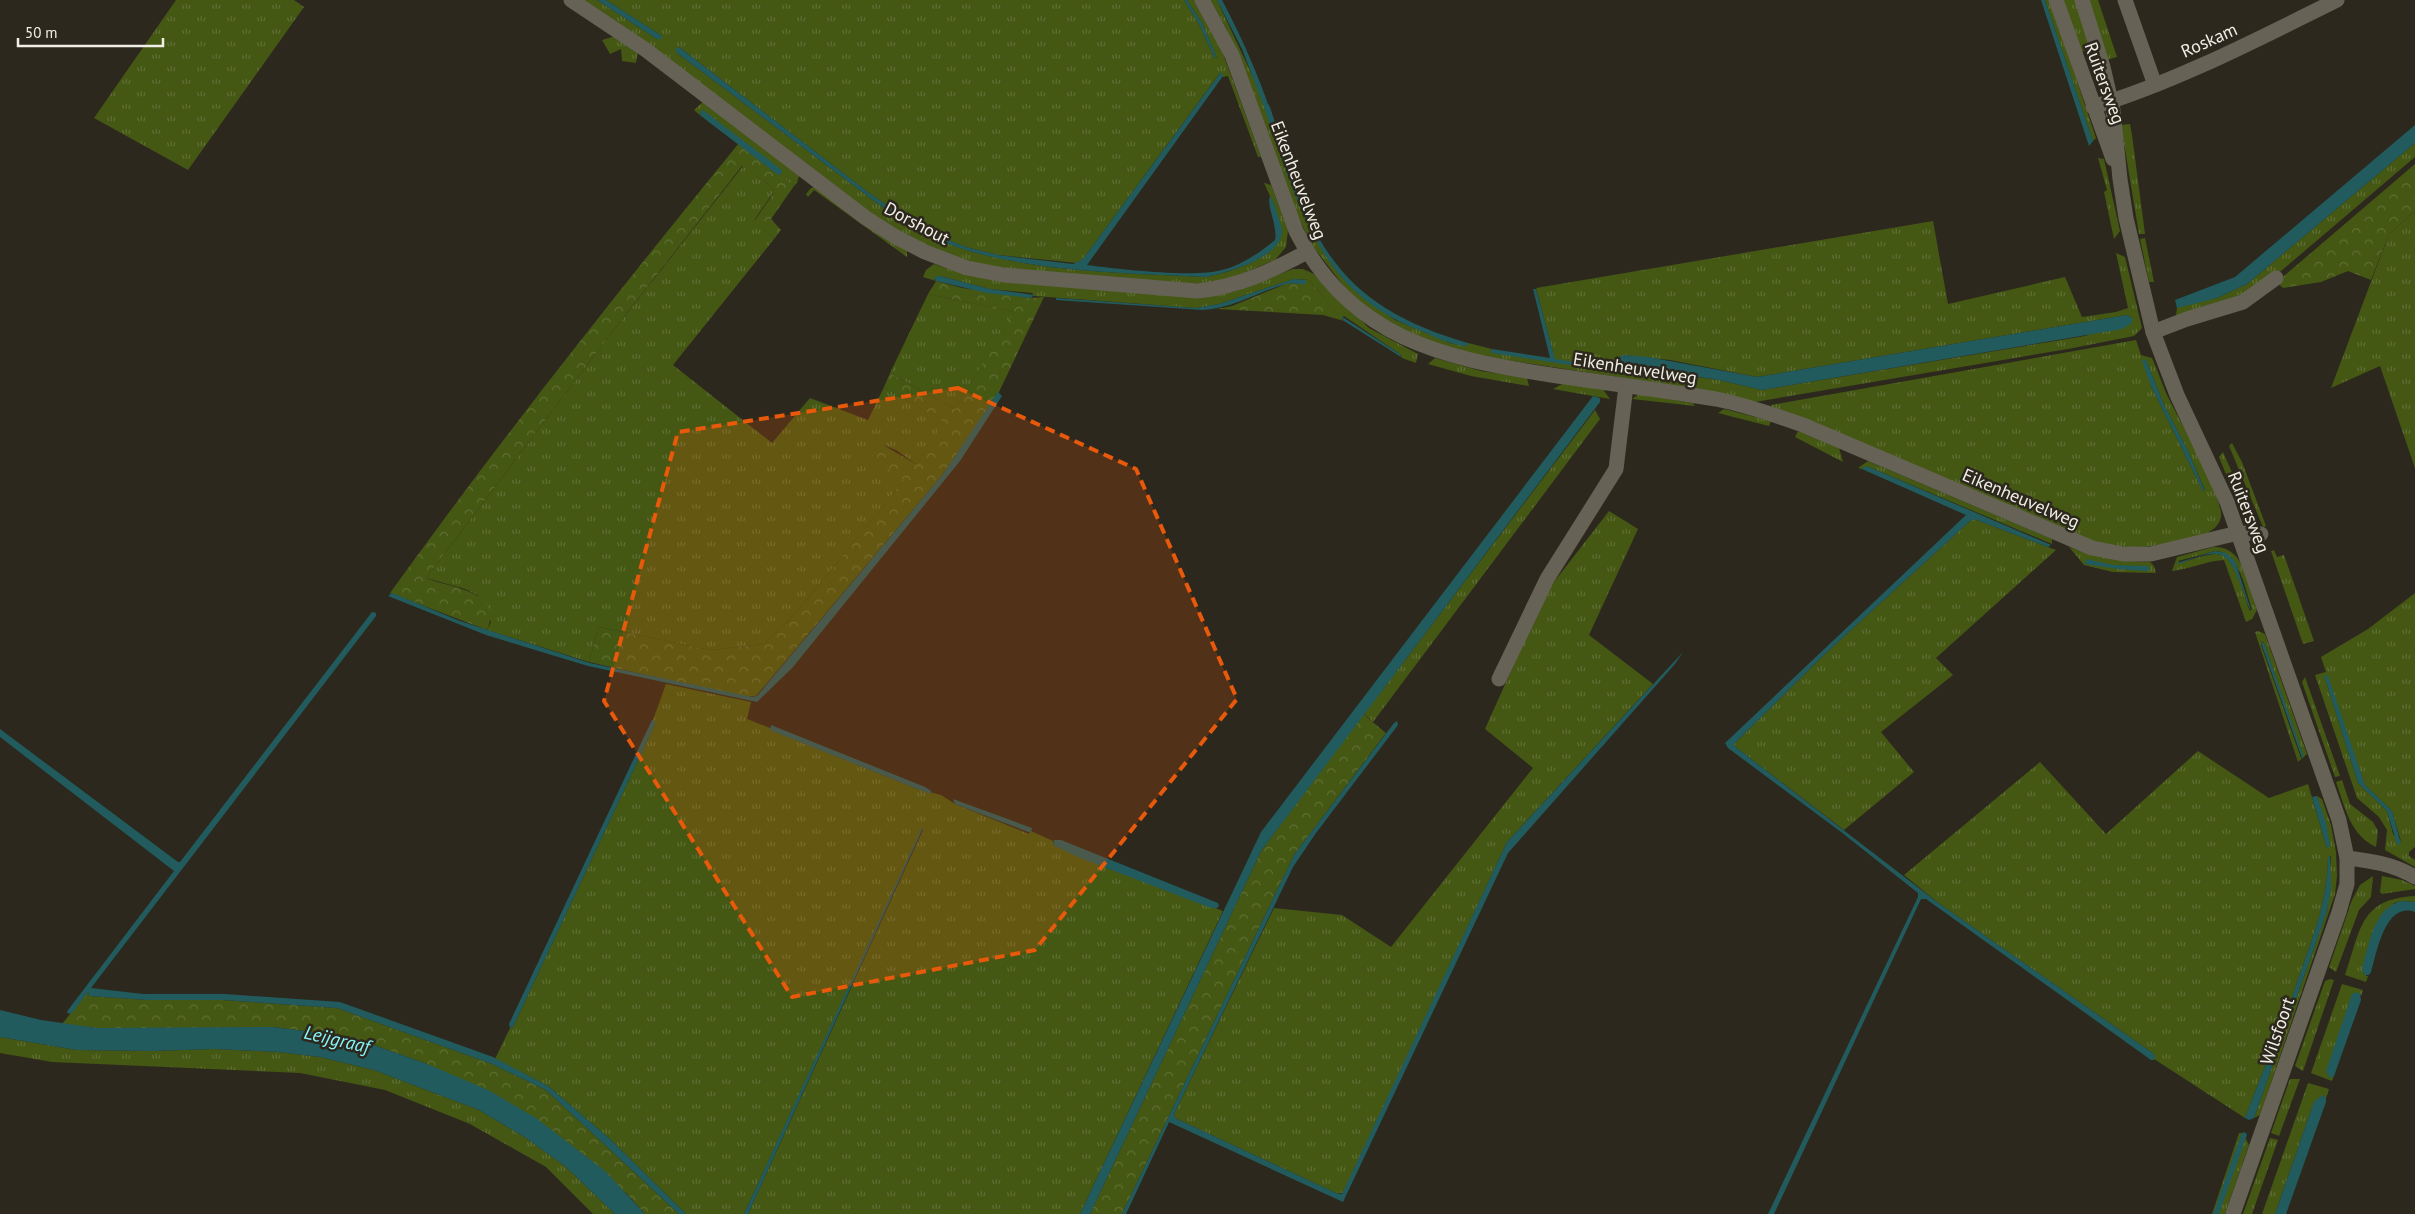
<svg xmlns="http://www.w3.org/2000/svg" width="2415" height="1214" font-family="'PT Sans',sans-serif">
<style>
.grass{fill:url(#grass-tufts);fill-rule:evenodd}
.forest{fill:url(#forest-crowns)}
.water{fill:#225b5e}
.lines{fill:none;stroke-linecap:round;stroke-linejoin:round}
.stream{stroke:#225b5e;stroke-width:5.5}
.minor{stroke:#666255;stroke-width:15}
.marked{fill:#e8590c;fill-opacity:0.2;stroke:#e8590c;stroke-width:4;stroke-dasharray:10 6;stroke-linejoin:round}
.labels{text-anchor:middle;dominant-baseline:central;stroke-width:5;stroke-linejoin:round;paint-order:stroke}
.street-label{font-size:18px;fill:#f0eee7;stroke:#2c281d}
.water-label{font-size:19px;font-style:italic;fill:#85f5fa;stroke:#2c281d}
</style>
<defs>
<pattern id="grass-tufts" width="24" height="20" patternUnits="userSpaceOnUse" patternTransform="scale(1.25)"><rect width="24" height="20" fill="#445713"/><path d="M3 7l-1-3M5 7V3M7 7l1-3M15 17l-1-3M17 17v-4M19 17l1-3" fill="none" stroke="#5f6f35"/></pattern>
<pattern id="forest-crowns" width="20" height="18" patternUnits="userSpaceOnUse" patternTransform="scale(1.25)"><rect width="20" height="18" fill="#445713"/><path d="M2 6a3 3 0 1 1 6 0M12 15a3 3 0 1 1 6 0" fill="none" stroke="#5f6f35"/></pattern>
</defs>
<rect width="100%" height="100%" fill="#2c281d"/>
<g class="grass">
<path d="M 176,0 L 294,0 L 304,7 L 188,170 L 94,118 Z"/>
<path d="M 581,0 L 597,0 L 657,39 L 662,36 L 606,0 L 1184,0 L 1199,24 L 1214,57 L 1217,58 L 1202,23 L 1187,0 L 1195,0 L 1221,48 L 1261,157 L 1258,157 L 1228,76 L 1222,77 L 1220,73 L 1083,259 L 1077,263 L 998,255 L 966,247 L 922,230 L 865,190 L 679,47 L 677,53 L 901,221 C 983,273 1111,272 1206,277 C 1228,273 1264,261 1278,243 L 1280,238 L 1270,196 L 1264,183 L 1271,185 L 1288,230 L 1286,247 L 1275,260 L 1224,281 L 1178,285 L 1056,275 L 968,263 L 930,249 L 870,213 Z"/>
<path d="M 1210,0 L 1217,0 L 1269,111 L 1299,206 L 1340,275 L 1361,296 L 1395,320 L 1450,343 L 1466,346 L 1468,343 L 1492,349 L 1490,351 L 1600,366 L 1555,360 L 1536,288 L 1933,221 L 1948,304 L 2065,277 L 2082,317 L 2116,312 L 2128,308 L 2116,253 L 2125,257 L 2142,328 L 2134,336 L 2068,349 L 1755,402 L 1664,384 L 1499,359 L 1445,347 L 1406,333 L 1374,314 L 1346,289 L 1311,244 L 1296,212 L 1243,67 L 1226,28 ZM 2127,315 L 2132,318 L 2085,336 L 1762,390 L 1719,380 L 1637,369 L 1624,355 L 1670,360 L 1757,377 Z"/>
<path d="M 2045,0 L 2050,0 L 2096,138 L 2093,141 Z"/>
<path d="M 2061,0 L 2075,0 L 2091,48 L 2078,53 Z"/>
<path d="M 2088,0 L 2098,0 L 2117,57 L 2106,60 Z"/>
<path d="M 616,36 L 638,51 L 636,63 L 622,61 L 621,49 L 610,54 L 602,40 Z"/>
<path d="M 705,100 L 800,173 L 797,183 L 794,186 L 778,175 L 782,173 L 700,112 L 701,116 L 694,110 Z"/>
<path d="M 2130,124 L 2132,135 L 2145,234 L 2139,234 L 2121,125 Z"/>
<path d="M 2415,143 L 2415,157 L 2274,277 L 2250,292 L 2176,316 L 2177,307 L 2217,298 L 2247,284 Z"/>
<path d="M 2098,158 L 2104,159 L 2120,231 L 2114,239 L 2104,192 L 2107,190 Z"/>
<path d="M 743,166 L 772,187 L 773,193 L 755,219 L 774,239 L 673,365 L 772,443 L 810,398 L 868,420 L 884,387 L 945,422 L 916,464 L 896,450 L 883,445 L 872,458 L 905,479 L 814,591 L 788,621 L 764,644 L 710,650 L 599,627 L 589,662 L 487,630 L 491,622 L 477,595 L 465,589 L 426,578 L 609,336 Z"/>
<path d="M 817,186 L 907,251 L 907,257 L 814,190 L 808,197 L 806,194 L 811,188 Z"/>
<path d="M 2415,211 L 2415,468 L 2380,366 L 2331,388 L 2389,234 Z"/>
<path d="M 2145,238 L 2154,282 L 2149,282 L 2140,239 Z"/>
<path d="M 934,264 L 967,275 L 1233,292 L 1293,269 L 1303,269 L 1314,274 L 1369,328 L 1418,354 L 1416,363 L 1402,358 L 1400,354 L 1344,316 L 1341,318 L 1309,280 L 1294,279 L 1219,304 L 1196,308 L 1034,296 L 1032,293 L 990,289 L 940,276 L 934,279 L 936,281 L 923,277 L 926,270 Z"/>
<path d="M 928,294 L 1015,312 L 955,409 L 890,373 Z"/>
<path d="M 2136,340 L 2141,355 L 2152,358 C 2157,369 2161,381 2166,393 C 2177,416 2224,497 2221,517 C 2217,543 2150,547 2129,547 C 2118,547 2106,544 2095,542 L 1772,407 L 1771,405 ZM 2146,360 L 2164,405 L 2188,451 L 2205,490 L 2203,491 L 2151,386 Z"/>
<path d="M 1435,358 L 1481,371 L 1527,378 L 1529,386 L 1471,376 L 1428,364 Z"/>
<path d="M 1564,383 L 1602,388 L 1610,399 L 1553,389 Z"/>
<path d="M 1639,394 L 1693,403 L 1695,406 L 1632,399 Z"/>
<path d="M 1724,409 L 1771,421 L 1769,426 L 1718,413 Z"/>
<path d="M 1595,410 L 1600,419 L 1373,722 L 1364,714 Z"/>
<path d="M 1798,431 L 1839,448 L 1843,462 L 1795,437 Z"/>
<path d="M 2232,443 L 2242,462 L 2266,526 L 2263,527 L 2229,446 Z"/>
<path d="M 2223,452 L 2240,491 L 2252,525 L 2246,524 L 2219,457 Z"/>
<path d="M 1868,461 L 2052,539 L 2052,544 L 1869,467 L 1863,467 L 1862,469 L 1858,468 Z"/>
<path d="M 1609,511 L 1638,529 L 1589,635 L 1653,684 L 1507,842 L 1344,1193 L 1336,1193 L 1175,1118 L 1174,1114 L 1274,908 L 1342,915 L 1391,947 L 1533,768 L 1485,729 L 1541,604 L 1554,582 Z"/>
<path d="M 1974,519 L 2056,550 L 1936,658 L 1953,675 L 1881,732 L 1914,772 L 1844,830 L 1733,745 L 1826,653 L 1970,521 Z"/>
<path d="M 2069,547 C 2096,557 2121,561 2150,562 L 2154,566 L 2156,573 L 2113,572 L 2084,565 Z"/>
<path d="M 2213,547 C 2245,545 2249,587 2257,610 L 2252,619 L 2246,622 L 2224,560 C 2206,561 2190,569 2172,571 L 2177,557 ZM 2215,551 C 2240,552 2245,590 2252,609 L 2250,611 C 2243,595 2236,552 2215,554 C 2204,555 2191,560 2180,563 L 2178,561 Z"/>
<path d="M 2274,550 L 2277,557 L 2284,555 L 2314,641 L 2303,644 L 2271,551 Z"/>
<path d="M 2415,593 L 2415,847 L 2409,852 L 2409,856 L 2415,860 L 2415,867 L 2385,850 L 2387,830 L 2379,817 L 2357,798 L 2315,675 L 2326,672 L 2321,657 L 2368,629 ZM 2324,675 L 2365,785 L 2392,811 L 2401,841 L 2393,834 L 2387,811 L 2358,783 Z"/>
<path d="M 2258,631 L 2265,634 L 2307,754 L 2298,762 L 2255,632 ZM 2262,642 L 2264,643 L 2303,757 L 2301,758 L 2261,645 Z"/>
<path d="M 2305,677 L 2340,776 L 2335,777 L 2302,682 Z"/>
<path d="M 666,684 L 751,702 L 747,719 L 770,728 L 771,730 L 915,788 L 941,795 L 955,804 L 1029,834 L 1031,831 L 1053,841 L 1053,845 L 1223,911 L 1080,1214 L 748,1214 L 923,830 L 922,829 L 744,1214 L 686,1214 L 610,1139 L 548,1086 L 495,1059 L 510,1028 L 513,1027 L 655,724 L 653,720 Z"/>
<path d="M 2198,751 L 2269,798 L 2308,784 L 2327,848 L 2330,845 L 2317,796 L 2322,799 L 2331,825 L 2336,852 L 2337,876 L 2335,894 L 2260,1115 L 2254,1118 L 2327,911 L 2331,856 L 2328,858 C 2327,901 2316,928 2302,968 C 2285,1019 2264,1068 2245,1118 L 2154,1059 L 2154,1054 L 1937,902 L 1904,875 L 2040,762 L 2106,834 Z"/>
<path d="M 2342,780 L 2350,804 L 2373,822 L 2378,831 L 2376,847 C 2350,835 2345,807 2336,782 Z"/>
<path d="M 2373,876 L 2371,897 L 2359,910 L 2336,972 L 2329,967 L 2352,900 L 2360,885 Z"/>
<path d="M 2382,876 L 2402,880 L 2415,886 L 2415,889 L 2382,894 L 2380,892 Z"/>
<path d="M 2415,896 L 2415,902 L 2401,901 L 2394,903 L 2366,976 L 2368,976 L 2366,982 L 2345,975 C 2361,930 2359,899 2415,896 Z"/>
<path d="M 2330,979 L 2334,980 L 2303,1071 L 2295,1066 L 2325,981 Z"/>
<path d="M 2342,984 L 2363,990 L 2361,996 L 2360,994 L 2332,1081 L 2311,1073 Z"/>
<path d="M 0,1037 L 77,1050 L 152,1051 L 215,1049 L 278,1052 L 320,1057 L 374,1070 L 479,1110 L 526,1138 L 566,1167 L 615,1214 L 593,1214 L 546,1167 L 470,1124 L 385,1090 L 300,1073 L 52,1062 L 0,1053 Z"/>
<path d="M 2290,1079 L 2300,1079 L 2279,1136 L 2271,1133 Z"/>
<path d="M 2308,1083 L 2329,1089 L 2326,1098 L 2314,1102 L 2275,1214 L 2262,1214 Z"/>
<path d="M 2239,1133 L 2243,1133 L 2249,1145 L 2225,1214 L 2212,1214 Z"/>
<path d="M 2270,1138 L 2278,1140 L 2252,1214 L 2243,1214 Z"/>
</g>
<g class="forest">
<path d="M 739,143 L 794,186 L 771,219 L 781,230 L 774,239 L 755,220 L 773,194 L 772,187 L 742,166 L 609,336 L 426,578 C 449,588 504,590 487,630 L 390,593 C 501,439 619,290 739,143 Z"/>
<path d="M 2415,164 L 2415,211 L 2389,234 L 2371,280 L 2348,271 L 2321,282 L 2283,288 L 2277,282 Z"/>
<path d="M 1306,280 L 1309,280 L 1344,321 L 1323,315 L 1217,309 L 1232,306 L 1288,283 L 1305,284 Z"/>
<path d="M 936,281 L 962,288 L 1031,298 L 1044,297 L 999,392 L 943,474 L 756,696 L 744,697 L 589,662 L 599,627 L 710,650 L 764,644 L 788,621 L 814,591 L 904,480 L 871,458 L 877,448 L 883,445 L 916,464 L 944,422 L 884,387 L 890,373 L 955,409 L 1014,312 L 928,294 Z"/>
<path d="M 1363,714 L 1386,733 L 1294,855 L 1122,1214 L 1090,1214 L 1261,851 Z"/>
<path d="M 88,992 L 89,996 L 147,1000 L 223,1000 L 337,1008 L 492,1064 L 546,1090 L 679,1214 L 645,1214 L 626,1193 L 427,1064 L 351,1037 L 273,1027 L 157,1029 L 97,1028 L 62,1024 Z"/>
</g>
<g class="water">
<path d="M 597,0 L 606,0 L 662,36 L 662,39 L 657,39 Z"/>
<path d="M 1184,0 L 1187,0 L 1202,23 L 1217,58 L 1214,57 L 1199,24 Z"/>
<path d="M 1217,0 L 1222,0 C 1241,36 1257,72 1270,110 L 1268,113 L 1266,112 L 1242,49 Z"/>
<path d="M 2041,0 L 2045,0 L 2093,141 L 2089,146 Z"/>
<path d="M 679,47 L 865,190 L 922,230 L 966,247 L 998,255 L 1073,264 L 1083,259 L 1221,72 L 1223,76 L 1087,265 C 1117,269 1194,278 1222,270 C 1242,265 1259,253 1275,240 C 1278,227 1266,205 1270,196 C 1273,200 1275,207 1277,213 C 1279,219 1282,226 1282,232 C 1281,258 1226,273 1206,277 C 1111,272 982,273 901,221 L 677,53 L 675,49 Z"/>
<path d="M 703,110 L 782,170 L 782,173 L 778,175 L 701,116 L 700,112 Z"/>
<path d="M 2415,125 L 2415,143 L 2247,284 L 2217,298 L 2177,308 L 2175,300 L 2235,277 Z"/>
<path d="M 1277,138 C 1286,145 1294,182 1299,195 C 1331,281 1382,318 1468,343 L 1468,346 C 1452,346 1436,337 1421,331 C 1328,295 1306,227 1275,141 Z"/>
<path d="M 940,276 L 990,289 L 1034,295 L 1031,298 L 987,293 L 936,281 L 934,277 Z"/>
<path d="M 1294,279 L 1306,280 L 1306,284 C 1299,285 1293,282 1286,284 C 1257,292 1234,308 1203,310 L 1056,300 L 1056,298 L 1196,308 L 1219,304 Z"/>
<path d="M 1533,289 L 1536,289 L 1555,359 L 1600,366 L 1600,368 L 1597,369 L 1492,353 L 1490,351 L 1492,349 L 1550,358 Z"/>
<path d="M 2127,315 L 2132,318 L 2132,323 L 2122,329 L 1762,390 L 1719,380 L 1647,369 L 1637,369 L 1626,371 L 1617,367 L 1617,358 L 1624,355 L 1648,357 L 1757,377 Z"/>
<path d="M 1341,316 L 1400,354 L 1401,357 L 1344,321 Z"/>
<path d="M 2144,359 L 2146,360 L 2164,405 L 2188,451 L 2205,491 L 2203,491 L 2151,386 L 2142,361 Z"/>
<path d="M 998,392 L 1002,396 L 960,461 L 793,667 L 757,702 L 588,666 L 486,635 L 388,596 L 392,593 L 460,621 L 590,663 L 752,697 L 757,696 L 943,474 Z"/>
<path d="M 1593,396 L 1600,398 L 1600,402 L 1261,851 L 1090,1214 L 1080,1214 L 1261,832 Z"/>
<path d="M 1863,467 L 1869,467 L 2051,545 L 2048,547 L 1974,519 L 1970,521 L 1826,653 L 1733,745 L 1937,902 L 2154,1054 L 2155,1057 L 2154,1060 L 2151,1060 L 1926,899 L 1921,899 L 1774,1214 L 1768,1214 L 1918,897 L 1918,893 L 1841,832 L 1728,748 L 1725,743 L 1966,515 L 1862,469 Z"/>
<path d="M 2215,551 L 2226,553 L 2235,561 L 2251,610 C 2248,607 2246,599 2244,593 C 2228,551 2225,545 2179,564 L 2177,563 Z"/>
<path d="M 2086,559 L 2113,565 L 2147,566 L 2150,568 L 2148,571 L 2118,569 L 2085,564 Z"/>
<path d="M 372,612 L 376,613 L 376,616 L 91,988 L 143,994 L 225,994 L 340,1002 L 493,1057 L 548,1086 L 610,1139 L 686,1214 L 679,1214 L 546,1090 L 492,1064 L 337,1008 L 223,1000 L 147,1000 L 89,996 L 88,992 L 71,1014 L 67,1013 L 68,1010 L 174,871 L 0,737 L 0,729 L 178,862 L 180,862 Z"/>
<path d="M 2261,643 L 2264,643 L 2304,757 L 2302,758 Z"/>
<path d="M 1683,652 L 1675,664 L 1508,853 L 1343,1202 L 1169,1122 L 1126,1214 L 1122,1214 L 1294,855 L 1394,723 L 1397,721 L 1398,725 L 1316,833 L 1293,867 L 1174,1114 L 1175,1118 L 1336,1193 L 1342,1194 L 1507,842 Z"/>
<path d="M 2324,675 L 2328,676 L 2365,785 L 2392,811 L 2401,844 L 2397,844 L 2387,811 L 2358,783 Z"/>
<path d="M 652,720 L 655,721 L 655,724 L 513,1027 L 510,1028 L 509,1024 Z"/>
<path d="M 771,725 L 925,787 L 931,791 L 930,794 L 770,730 Z"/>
<path d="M 2317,796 L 2326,823 L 2330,845 L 2329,847 L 2327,848 L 2312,797 Z"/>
<path d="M 953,799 L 1032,828 L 1031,833 L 955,804 Z"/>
<path d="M 923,828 L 748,1214 L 744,1214 L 921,829 Z"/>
<path d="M 1054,840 L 1061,840 L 1218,903 L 1219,906 L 1217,908 L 1211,908 L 1078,857 L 1053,845 Z"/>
<path d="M 2330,856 L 2331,890 L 2326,914 L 2254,1118 L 2249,1120 L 2245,1118 C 2264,1068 2285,1019 2302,968 C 2316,928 2327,901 2328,858 Z"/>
<path d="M 2401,901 L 2415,902 L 2415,912 C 2385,901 2377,952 2371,972 L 2369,975 L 2364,975 L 2362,968 C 2370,943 2373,909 2401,901 Z"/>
<path d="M 2357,992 L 2360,994 L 2361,1000 L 2334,1076 L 2330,1078 L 2326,1071 L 2352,994 Z"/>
<path d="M 0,1010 L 41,1020 L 97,1028 L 273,1027 L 351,1037 L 427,1064 L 488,1090 L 536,1118 L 605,1171 L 645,1214 L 615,1214 L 566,1167 L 526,1138 L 479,1110 L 374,1070 L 320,1057 L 278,1052 L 215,1049 L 152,1051 L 77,1050 L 0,1037 Z"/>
<path d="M 2322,1095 L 2326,1098 L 2326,1102 L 2286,1214 L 2275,1214 L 2314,1102 Z"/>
</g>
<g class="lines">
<g class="stream">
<path d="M 1267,107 L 1280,146"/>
<path d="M 2216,1214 L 2244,1135"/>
</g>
<g class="minor">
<path d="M 571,0 L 646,50 L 866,218 L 896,237 L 925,252 L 967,268 L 1004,275 L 1197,291 C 1238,287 1271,271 1307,252"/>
<path d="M 1202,0 L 1232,55 L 1296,231 C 1351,338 1441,358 1551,375 C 1606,383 1661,390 1716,399 C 1746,405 1775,415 1803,425 L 2092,548 L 2123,554 L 2151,554 L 2238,533 L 2261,534"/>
<path d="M 2056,0 L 2113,159"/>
<path d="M 2082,0 L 2103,67 L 2113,110 L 2120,179 L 2126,218 L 2153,332 L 2177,395 L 2227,502 L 2339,820 L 2347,858 L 2347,884 L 2339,912 L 2233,1214"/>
<path d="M 2125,0 L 2155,85"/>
<path d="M 2093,107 C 2178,81 2258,39 2337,0"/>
<path d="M 2153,332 L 2187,319 L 2243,302 L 2276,278"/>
<path d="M 1499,679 L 1547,579 L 1616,469 L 1626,386"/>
<path d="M 2347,858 C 2372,861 2393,864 2415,877"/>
</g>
</g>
<path class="marked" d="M 958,388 L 1136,469 L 1237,699 L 1035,950 L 792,997 L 604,701 L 678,432 Z"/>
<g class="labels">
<g class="street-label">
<text transform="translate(2209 40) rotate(-24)">Roskam</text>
<text transform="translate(2105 83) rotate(70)">Ruitersweg</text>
<text transform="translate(1299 180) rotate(69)">Eikenheuvelweg</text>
<text transform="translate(917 223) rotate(28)">Dorshout</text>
<text transform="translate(1635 368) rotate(9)">Eikenheuvelweg</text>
<text transform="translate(2021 498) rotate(23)">Eikenheuvelweg</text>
<text transform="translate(2249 512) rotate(69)">Ruitersweg</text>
<text transform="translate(2277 1031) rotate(-71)">Wilsfoort</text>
</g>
<g class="water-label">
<text transform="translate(337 1039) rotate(13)">Leijgraaf</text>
</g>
</g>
<path d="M18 38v8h145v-8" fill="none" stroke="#f0eee7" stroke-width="2.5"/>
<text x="25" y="38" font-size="15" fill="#f0eee7" stroke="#2c281d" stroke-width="4" paint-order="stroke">50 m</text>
</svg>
